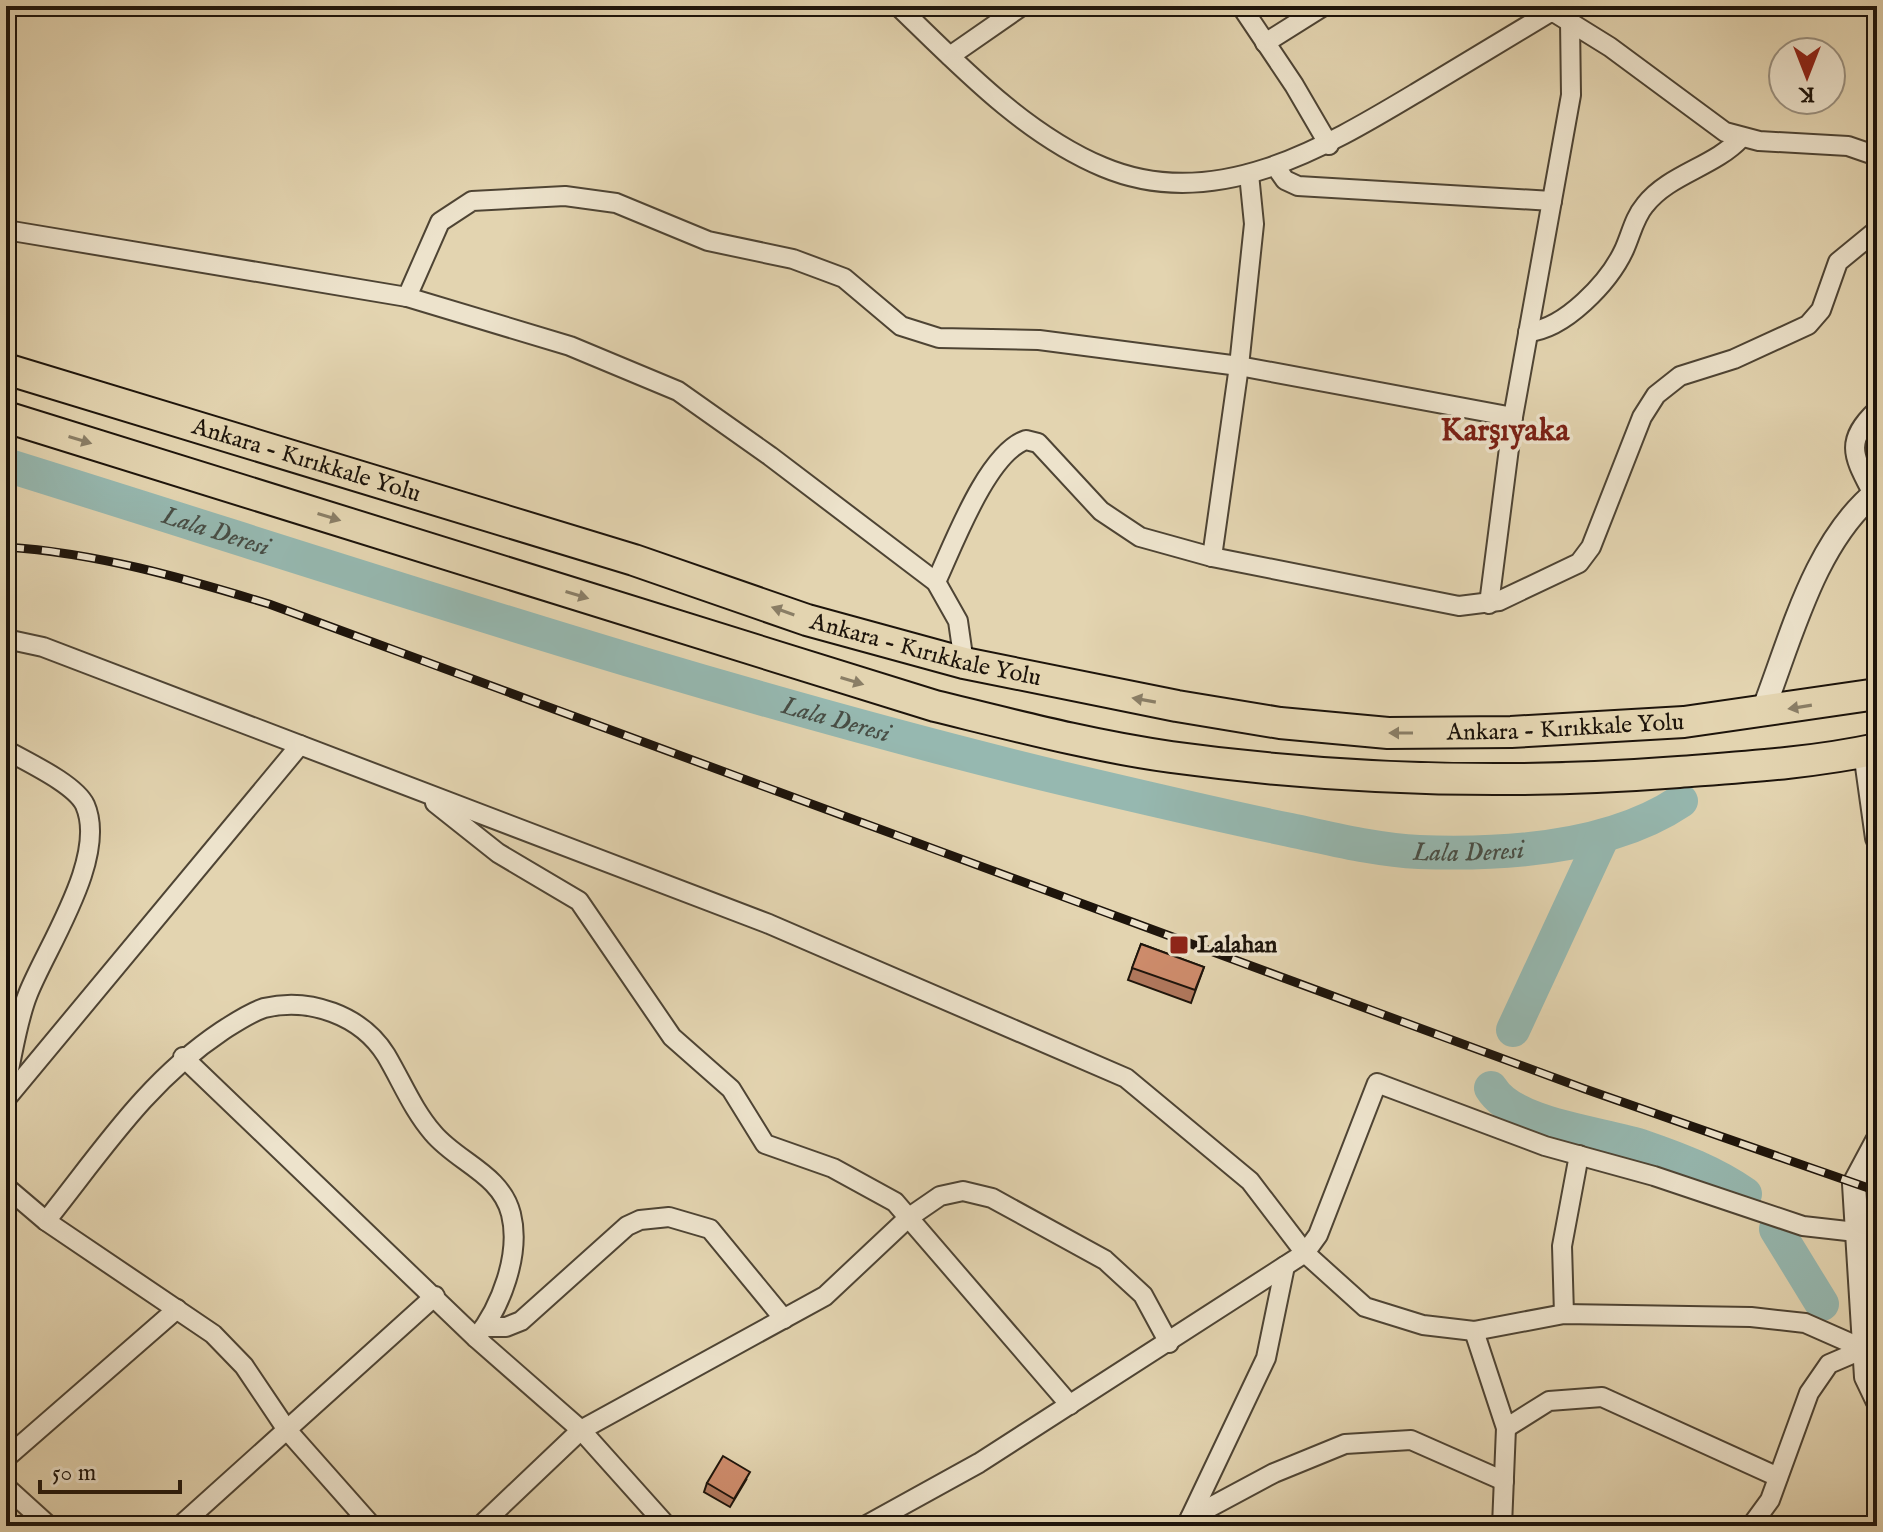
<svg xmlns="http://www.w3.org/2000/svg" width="1883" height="1532" font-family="'IM FELL English',serif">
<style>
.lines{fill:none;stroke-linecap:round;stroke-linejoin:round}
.river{stroke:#96b8b0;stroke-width:34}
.minor-casing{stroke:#4e4434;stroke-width:22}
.tertiary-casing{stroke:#4e4434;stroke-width:26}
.trunk-casing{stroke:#1d140b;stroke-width:34}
.minor{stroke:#ede3cc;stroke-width:18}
.tertiary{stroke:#ede3cc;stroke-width:22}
.trunk{stroke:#e3d4b0;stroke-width:30}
.rail-casing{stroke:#1d140b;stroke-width:9}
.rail{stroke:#ede3cc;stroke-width:6;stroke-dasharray:18;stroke-linecap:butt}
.wall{fill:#b1785d;stroke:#1d140b;stroke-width:2}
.building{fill:#ce8c6c;stroke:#1d140b;stroke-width:2}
.oneway{fill:#8a7e66}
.poi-dot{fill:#8f2418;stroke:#ede3cc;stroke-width:3}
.labels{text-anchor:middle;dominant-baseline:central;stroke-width:7;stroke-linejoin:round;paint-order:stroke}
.street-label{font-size:24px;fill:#1d140b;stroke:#ede3cc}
.poi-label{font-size:24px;font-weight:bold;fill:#1d140b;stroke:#ede3cc;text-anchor:start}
.water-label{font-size:26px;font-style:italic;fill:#474d45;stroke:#ede3cc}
.district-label{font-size:32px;font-weight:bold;fill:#7a1f14;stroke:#ede3cc}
</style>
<rect width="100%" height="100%" fill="#e3d4b0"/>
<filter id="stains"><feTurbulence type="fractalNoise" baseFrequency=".0025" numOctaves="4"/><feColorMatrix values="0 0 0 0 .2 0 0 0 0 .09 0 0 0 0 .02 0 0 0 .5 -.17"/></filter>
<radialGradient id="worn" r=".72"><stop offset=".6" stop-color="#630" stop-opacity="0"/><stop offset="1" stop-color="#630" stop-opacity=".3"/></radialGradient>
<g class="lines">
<g class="river">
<path id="s1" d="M 6,465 C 356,574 705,692 1061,778 C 1137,796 1213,814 1290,830 C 1333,839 1376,850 1419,852 C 1503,855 1610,849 1681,801"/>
<path d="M 1513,1030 L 1603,836"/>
<path d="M 1491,1088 C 1514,1126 1603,1133 1644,1147 C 1679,1159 1715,1173 1745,1194"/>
<path d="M 1776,1229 L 1822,1304"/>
</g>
<defs>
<g id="minor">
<path d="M 898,6 C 959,65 1024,134 1103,167 C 1214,214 1324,148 1416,93 C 1461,66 1507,38 1552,11 L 1610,47 L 1725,132 L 1759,141 L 1848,146 L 1877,156"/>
<path d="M 1241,6 L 1294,85 L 1329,145"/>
<path d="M 1265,43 L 1324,6"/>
<path d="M 950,56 L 1022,6"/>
<path d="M 1276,167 L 1285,180 L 1298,186 L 1552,201"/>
<path d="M 6,230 L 407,297 L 570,346 L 678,391 L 770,456 L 936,582 L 958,621 L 964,663"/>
<path d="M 407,297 L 440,222 L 472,201 L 565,196 L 616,203 L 708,241 L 793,259 L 844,278 L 901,326 L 939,338 L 1039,340 L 1239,366 L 1513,417"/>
<path d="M 1528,332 C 1565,329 1609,282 1624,250 C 1631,235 1634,218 1645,205 C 1669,174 1714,167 1741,138"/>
<path d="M 1873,494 C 1854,457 1843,442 1877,410"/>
<path d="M 1212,557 L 1239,366 L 1254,224 L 1249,174"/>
<path d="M 936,582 C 953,546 987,453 1026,440 L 1038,443 L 1101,511 L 1140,537 L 1212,557 L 1459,606 L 1499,601 L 1579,563 L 1591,547 L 1642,417 L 1656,395 L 1680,376 L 1734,359 L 1808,325 L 1821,310 L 1838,262 L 1877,230"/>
<path d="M 1489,604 L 1513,417 L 1571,95 L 1570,22"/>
<path d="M 6,639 L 43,647 L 769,924 L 1126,1078 L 1250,1181 L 1305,1253 L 1365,1307 L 1423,1325 L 1474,1331 L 1564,1314 L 1751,1317 L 1805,1323 L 1864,1349"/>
<path d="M 6,750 C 27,762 75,784 85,805 C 108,857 47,946 28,994 C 17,1021 13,1054 6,1083"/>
<path d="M 435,803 L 498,853 L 579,901 L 672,1037 L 731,1089 L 765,1144 L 833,1168 L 895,1202 L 1070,1405"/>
<path d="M 183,1057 L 476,1338 L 581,1430 L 667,1526"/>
<path d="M 6,1099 L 300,745"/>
<path d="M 6,1187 L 46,1221 L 213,1334 L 244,1366 L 287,1430 L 372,1526"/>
<path d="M 46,1221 C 102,1151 147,1081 222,1031 C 236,1022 249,1013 264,1008 C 309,997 361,1015 386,1055 C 402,1082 413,1110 433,1133 C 457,1162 501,1174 511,1214 C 521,1254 501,1307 476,1338"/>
<path d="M 1564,1314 L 1562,1246 L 1579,1155"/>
<path d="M 486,1327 L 506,1327 L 521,1321 L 627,1226 L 640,1220 L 669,1217 L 710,1229 L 784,1319"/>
<path d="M 1474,1331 L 1506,1428 L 1502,1526"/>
<path d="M 1506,1428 L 1549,1401 L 1602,1397 L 1778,1477"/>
<path d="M 6,1458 L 177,1309"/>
<path d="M 6,1487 L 49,1526"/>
<path d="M 1190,1518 L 1274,1473 L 1345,1444 L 1411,1440 L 1504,1481"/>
<path d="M 1189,1520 L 1266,1358 L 1285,1266"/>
<path d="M 180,1526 L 435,1296"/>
<path d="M 480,1526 L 581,1430 L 825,1296 L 908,1218 L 940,1196 L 963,1191 L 992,1198 L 1105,1260 L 1143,1295 L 1169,1343"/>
<path d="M 865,1526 L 979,1463 L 1305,1253 L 1318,1235 L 1377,1083 L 1545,1146 L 1654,1176 L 1803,1226 L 1856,1232"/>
<path d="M 1751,1526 L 1770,1500 L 1809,1393 L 1829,1364 L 1864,1349"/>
</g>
<g id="tertiary">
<path d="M 1548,6 L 1552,11"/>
<path d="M 1762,713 C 1791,639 1814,542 1877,491"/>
<path d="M 1865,752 L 1877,838"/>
<path d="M 1877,1141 L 1854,1184 L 1866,1377 L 1877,1400"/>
</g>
<g id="trunk">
<path id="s2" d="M 6,369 L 634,560 L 807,620 L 964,663 L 1177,706 L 1280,723 L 1388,733 L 1511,732 L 1684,722 L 1877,694"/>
<path d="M 6,417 L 935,706 C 1013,725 1092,746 1171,757 C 1339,780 1510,785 1679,772 C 1744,767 1812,763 1877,749"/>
</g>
</defs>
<use href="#minor" class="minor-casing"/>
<use href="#tertiary" class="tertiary-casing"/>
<use href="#trunk" class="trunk-casing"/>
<use href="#minor" class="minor"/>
<use href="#tertiary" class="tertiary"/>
<use href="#trunk" class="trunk"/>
<defs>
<g id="rail">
<path d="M 1805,8 L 1877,10"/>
<path d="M 6,547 C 97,553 183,578 269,604 L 1585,1089 L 1877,1191"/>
</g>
</defs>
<use href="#rail" class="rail-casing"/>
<use href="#rail" class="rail"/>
</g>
<g class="wall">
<path d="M 1141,944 L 1204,967 L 1191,1003 L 1128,980 Z"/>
<path d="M 746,1480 L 730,1507 L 704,1492 L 707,1483 Z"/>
</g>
<g class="building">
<path d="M 1141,944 L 1204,967 L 1195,990 L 1132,968 Z"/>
<path d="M 723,1456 L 750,1472 L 734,1499 L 707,1483 Z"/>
</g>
<defs><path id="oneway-solid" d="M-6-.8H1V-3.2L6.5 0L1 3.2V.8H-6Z" transform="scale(2)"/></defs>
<g class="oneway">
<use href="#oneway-solid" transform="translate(80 440) rotate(17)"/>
<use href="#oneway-solid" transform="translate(329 517) rotate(17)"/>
<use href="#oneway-solid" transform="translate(577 595) rotate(17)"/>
<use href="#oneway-solid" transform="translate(783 611) rotate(-161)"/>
<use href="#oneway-solid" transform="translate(852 681) rotate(17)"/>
<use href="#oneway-solid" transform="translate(1144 700) rotate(-170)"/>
<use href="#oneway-solid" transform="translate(1800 707) rotate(171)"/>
<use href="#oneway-solid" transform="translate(1401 733) rotate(180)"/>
</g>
<rect class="poi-dot" x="1169" y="935" width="20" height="20" rx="4"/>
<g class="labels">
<g class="street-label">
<text stroke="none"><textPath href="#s2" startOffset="314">Ankara - Kırıkkale Yolu</textPath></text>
<text stroke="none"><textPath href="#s2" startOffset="962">Ankara - Kırıkkale Yolu</textPath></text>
<text stroke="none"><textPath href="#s2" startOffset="1610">Ankara - Kırıkkale Yolu</textPath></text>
</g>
<g class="poi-label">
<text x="1197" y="945">Lalahan</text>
</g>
<g class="water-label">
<text stroke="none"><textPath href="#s1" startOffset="220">Lala Deresi</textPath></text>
<text stroke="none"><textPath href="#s1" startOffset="868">Lala Deresi</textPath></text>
<text stroke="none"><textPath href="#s1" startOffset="1516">Lala Deresi</textPath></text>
</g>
<g class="district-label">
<text x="1505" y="431">Karşıyaka</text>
</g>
</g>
<rect width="1883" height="1532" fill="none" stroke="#e3d4b0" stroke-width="32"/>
<rect x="8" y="8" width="1867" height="1516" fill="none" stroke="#1d140b" stroke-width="4"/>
<rect x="16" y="16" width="1851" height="1500" fill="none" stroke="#1d140b" stroke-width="2"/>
<g transform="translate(1807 76) rotate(180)"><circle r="38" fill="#ede3cc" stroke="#9a907f" stroke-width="2"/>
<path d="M0-6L14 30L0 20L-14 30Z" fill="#8f2418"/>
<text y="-12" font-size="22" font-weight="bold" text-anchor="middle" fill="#1d140b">K</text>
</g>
<path d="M40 1480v12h140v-12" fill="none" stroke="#1d140b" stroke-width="4"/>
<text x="52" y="1480" font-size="24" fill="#1d140b" stroke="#ede3cc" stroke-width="6" paint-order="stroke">50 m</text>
<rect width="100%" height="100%" filter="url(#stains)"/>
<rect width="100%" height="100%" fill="url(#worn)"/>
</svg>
